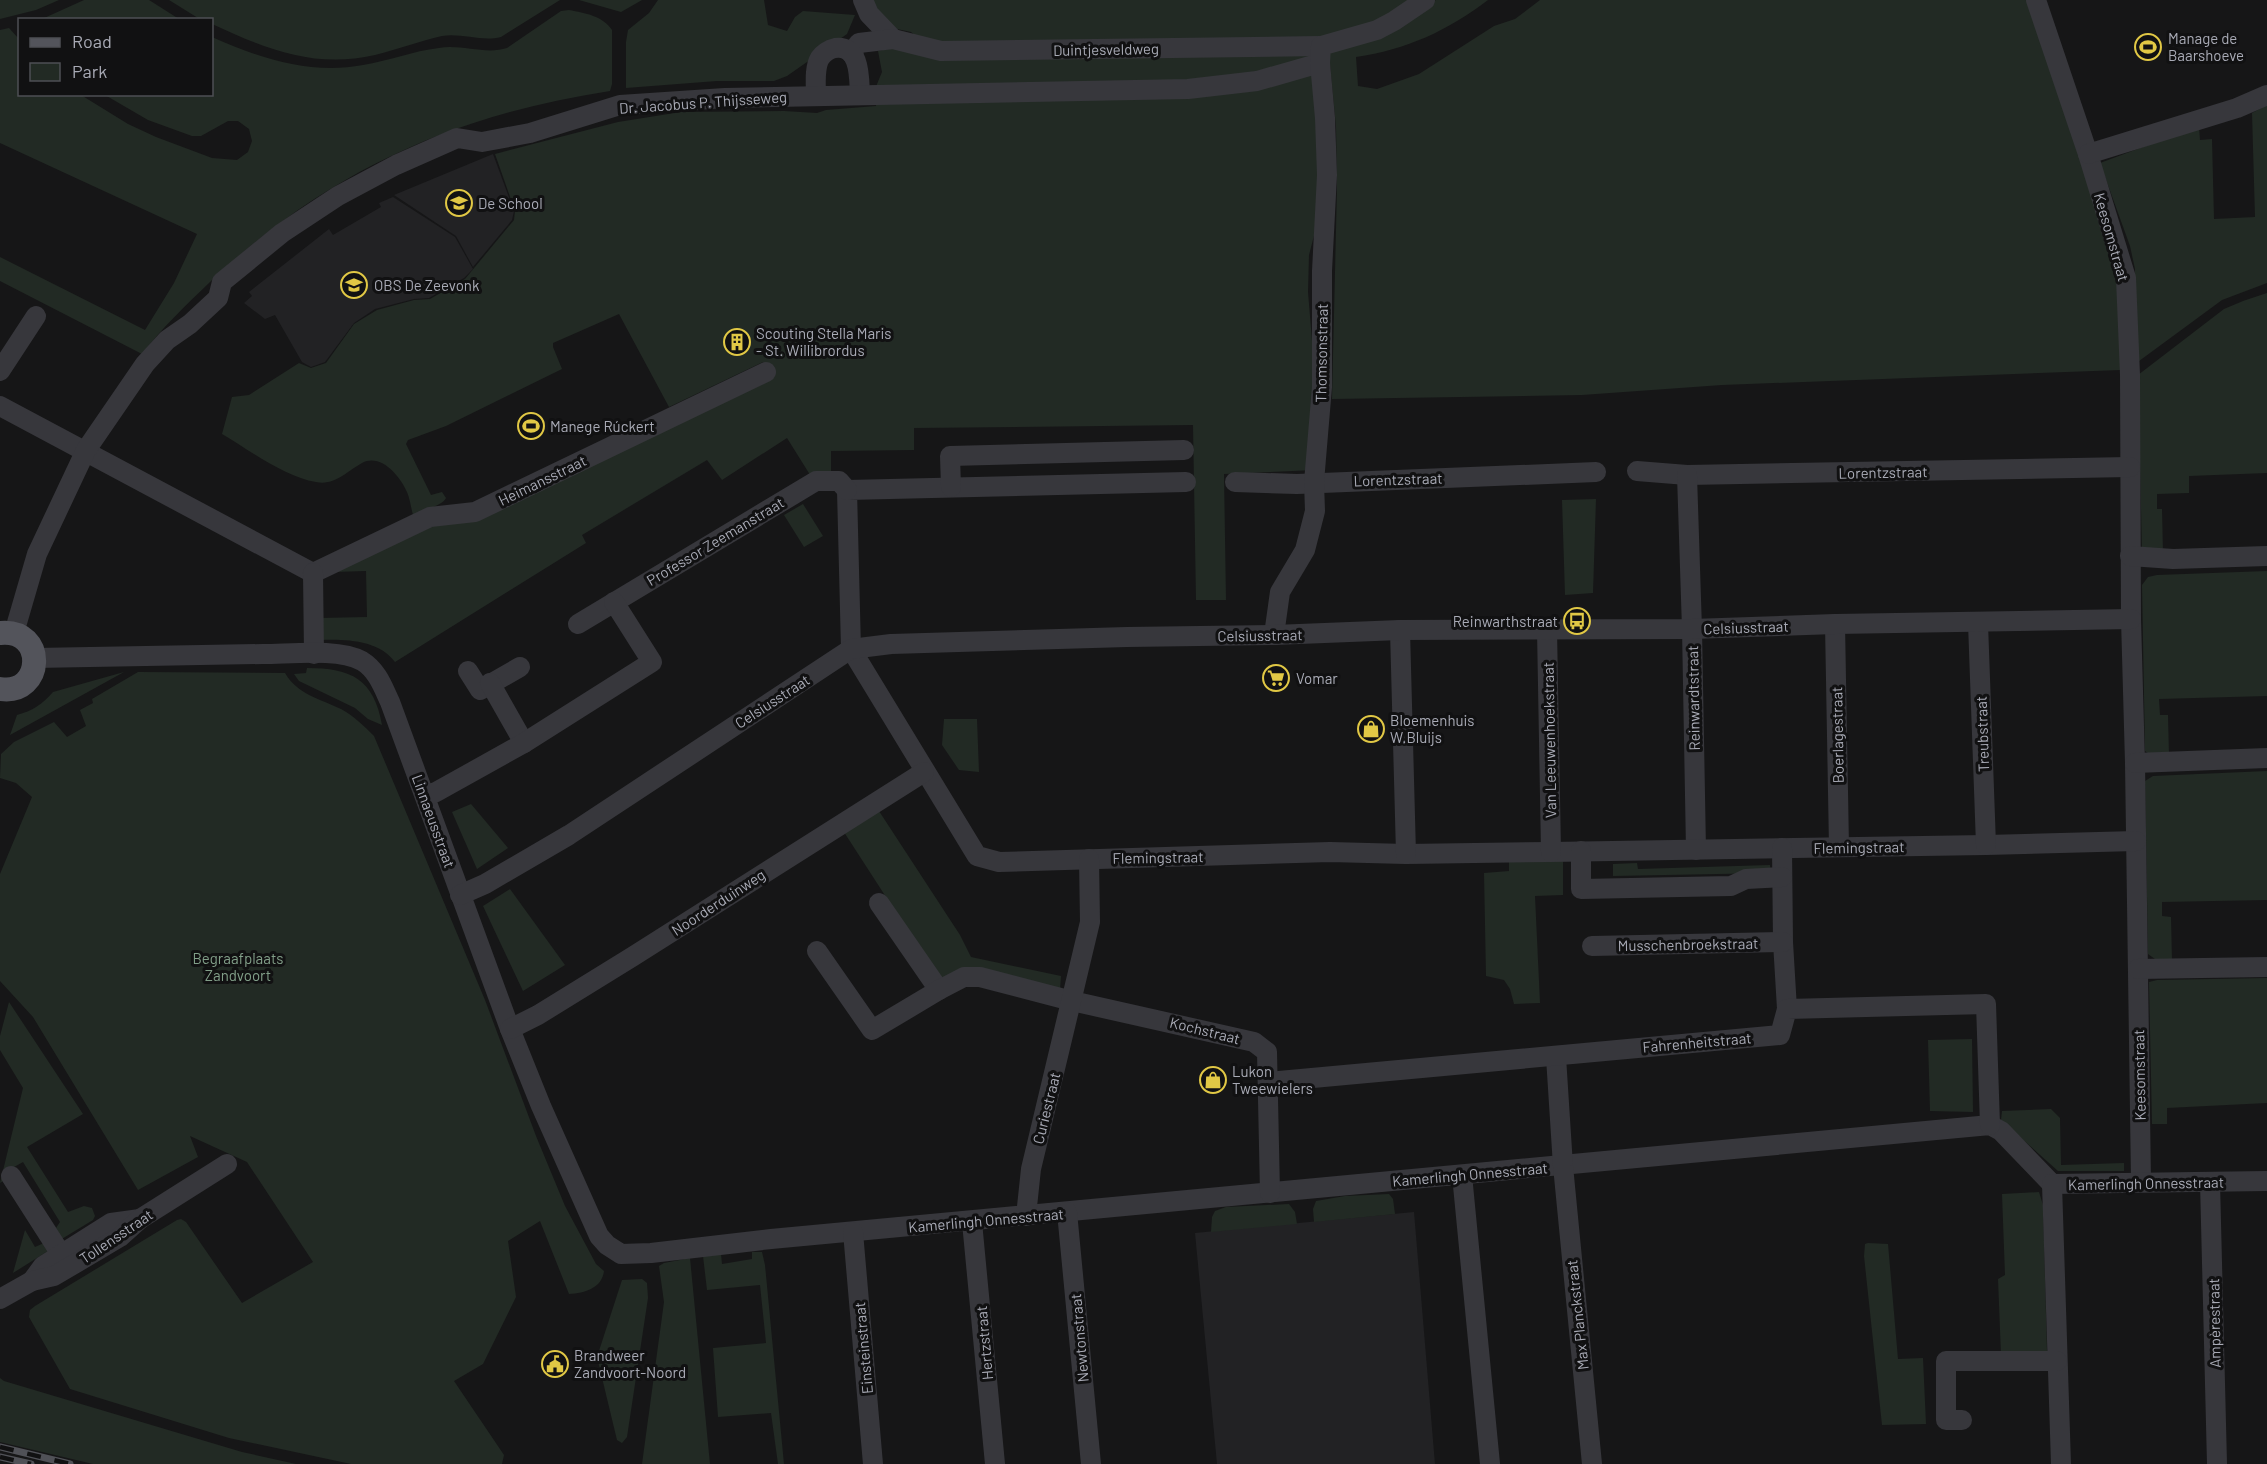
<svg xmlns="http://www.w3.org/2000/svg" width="2267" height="1464" font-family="Barlow,sans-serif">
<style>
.built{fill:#222224}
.green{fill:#222a24}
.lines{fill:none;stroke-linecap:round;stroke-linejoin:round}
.minor{stroke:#37373c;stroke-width:20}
.major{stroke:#53545b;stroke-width:24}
.rail-casing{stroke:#505157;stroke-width:7}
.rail{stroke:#111112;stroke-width:4.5;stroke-dasharray:14;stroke-linecap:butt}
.labels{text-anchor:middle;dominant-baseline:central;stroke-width:6;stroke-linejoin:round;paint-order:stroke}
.poi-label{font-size:15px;fill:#a9abb6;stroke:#111112;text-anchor:start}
.street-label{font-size:15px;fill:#a9abb6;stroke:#111112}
.park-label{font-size:15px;fill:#829f89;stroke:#111112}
</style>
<rect width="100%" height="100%" fill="#161617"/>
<g class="built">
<path d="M 493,154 L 514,211 L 512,220 L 473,267 L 456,236 L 394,195 Z"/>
<path d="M 393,197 L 455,237 L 473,269 L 464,278 L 429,298 L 414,299 L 375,309 L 354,323 L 325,362 L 311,367 L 302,362 L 275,315 L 265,319 L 244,303 L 252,296 L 249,292 L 329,229 L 333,235 L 381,207 L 379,203 Z"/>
<path d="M 1414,1212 L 1435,1464 L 1217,1464 L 1195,1233 Z"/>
</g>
<g class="green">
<path d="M 0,0 L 59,0 L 36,10 L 0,19 Z"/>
<path d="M 84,0 L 149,0 L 179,19 L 42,19 Z"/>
<path d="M 169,0 L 560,0 L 501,37 C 482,42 462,33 442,36 C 420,41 398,49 375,55 C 315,69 266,49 212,24 L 212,20 L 198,18 Z"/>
<path d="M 579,0 L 642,0 L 621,12 Z"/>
<path d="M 658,0 L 764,0 L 768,25 L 787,31 L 795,17 L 803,11 L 855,15 L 847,34 L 787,76 L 774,81 L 717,81 L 626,88 L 626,42 L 628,30 L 649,13 Z"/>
<path d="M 869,0 L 1416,0 L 1391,16 L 1322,39 L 924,43 L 911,32 L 897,29 L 886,21 Z"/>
<path d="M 1436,0 L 1488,0 C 1449,30 1406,50 1356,57 L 1358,86 L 1377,89 L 1419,74 L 1494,26 L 1515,19 L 1540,0 L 2029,0 L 2117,262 L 2121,370 L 1722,385 L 1582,395 L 1332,399 L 1337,187 L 1336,127 L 1329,54 L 1331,50 L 1389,31 Z"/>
<path d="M 569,10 C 585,13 603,16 612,30 L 612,84 L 610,91 C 453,115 326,172 210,282 C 186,305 162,328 142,354 L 0,281 L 0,257 L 145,330 L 174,283 L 197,234 L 0,143 L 0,30 L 9,28 L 19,39 L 20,94 L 81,95 L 128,124 L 156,137 L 212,158 L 237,160 L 248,152 L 252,141 L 249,129 L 238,121 L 228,121 L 201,136 L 192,136 L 148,120 L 105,95 L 212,94 L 212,37 C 259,58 310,75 363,65 C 388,61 413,51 439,48 C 461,44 486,55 507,48 L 561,11 Z"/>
<path d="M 893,48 L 1300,52 L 1311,57 L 1318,104 L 1318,220 L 1309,255 L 1308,292 L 1317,401 L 1315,470 L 1224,474 L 1226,600 L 1196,600 L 1193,425 L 914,428 L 914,450 L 831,451 L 831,478 L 812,478 L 787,438 L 722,480 L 707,460 L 582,535 L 586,543 L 395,662 C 379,640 346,639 320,640 L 320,618 L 367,617 L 366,571 L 334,572 L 766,368 L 763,362 L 669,407 L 619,314 L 553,343 L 553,347 L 562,369 L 446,426 L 408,440 L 406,444 L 431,495 L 442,492 L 446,498 C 442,506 423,510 413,515 C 411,508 410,499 407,492 C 400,476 381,453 362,463 C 347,471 335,486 316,482 C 285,477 249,450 222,434 L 232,397 L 249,395 L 299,363 L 311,368 L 326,363 L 354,324 L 377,310 L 414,300 L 430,299 L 465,279 L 514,220 L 515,211 L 495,154 L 618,122 L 681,112 L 784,111 L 817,113 L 826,110 L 876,106 L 875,89 L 882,72 L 878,51 Z"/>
<path d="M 2267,105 L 2267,283 L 2222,300 L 2135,364 L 2135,269 L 2130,246 L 2100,163 L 2199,126 L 2200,140 L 2212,139 L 2214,219 L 2255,217 L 2252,113 Z"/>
<path d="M 2267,293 L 2267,473 L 2189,476 L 2189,493 L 2157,494 L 2157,509 L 2162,509 L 2163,552 L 2142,553 L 2138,375 L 2224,309 L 2243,301 Z"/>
<path d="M 1596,499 L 1593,593 L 1565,595 L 1562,500 Z"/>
<path d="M 803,504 L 823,536 L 804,547 L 784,515 Z"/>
<path d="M 2267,571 L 2267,696 L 2159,699 L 2160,715 L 2168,715 L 2169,756 L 2152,756 L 2145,751 L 2142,585 L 2148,577 L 2157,575 Z"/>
<path d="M 307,668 C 351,668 374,679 382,725 L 368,719 L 355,708 L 299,681 L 294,674 L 306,673 Z"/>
<path d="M 124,672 L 10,735 L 17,715 C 32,711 43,704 53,692 Z"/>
<path d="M 138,672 L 285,673 C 297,694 320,699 341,709 C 354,716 364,726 374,736 L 485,1000 L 536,1136 L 565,1206 L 596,1264 L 604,1271 C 602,1288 585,1293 569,1294 L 540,1221 L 508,1241 L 516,1297 L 483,1364 L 454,1381 L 504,1455 L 502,1464 L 351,1464 L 229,1438 L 70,1389 L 29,1317 L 30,1310 L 35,1306 L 177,1220 L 181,1219 L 186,1222 L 242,1303 L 313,1262 L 247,1162 L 190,1136 L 198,1157 L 138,1190 L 33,1017 L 0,981 L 0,874 L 32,797 L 16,783 L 0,778 L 1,754 L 14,742 L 54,722 L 67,737 L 86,726 L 80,710 L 93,703 L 92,699 Z"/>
<path d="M 944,719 L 977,719 L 979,772 L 959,770 L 942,745 Z"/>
<path d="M 2267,771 L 2267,900 L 2162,902 L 2162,916 L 2171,917 L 2172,960 L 2155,959 L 2148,954 L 2145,781 L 2153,776 Z"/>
<path d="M 471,804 L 508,848 L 477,869 L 452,812 Z"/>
<path d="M 877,808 L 960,935 L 971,957 L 1061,976 L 1060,990 L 939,979 L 842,829 Z"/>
<path d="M 1509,860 L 1563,860 L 1563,895 L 1535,896 L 1540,1003 L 1514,1004 L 1510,989 L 1504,980 L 1486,976 L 1484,873 L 1509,871 Z"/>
<path d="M 1637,863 L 1638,869 L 1770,865 L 1771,873 L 1613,876 L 1613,864 Z"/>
<path d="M 510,889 L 565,965 L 523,991 L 483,906 Z"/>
<path d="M 2267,978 L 2267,1103 L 2167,1108 L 2167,1124 L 2152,1124 L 2149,982 L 2157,980 Z"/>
<path d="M 9,1002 L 83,1114 L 27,1147 L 68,1212 L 84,1206 L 92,1208 L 95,1216 L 93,1220 L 60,1240 L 56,1228 L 60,1222 L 23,1162 L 7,1171 L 6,1179 L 0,1183 L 23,1088 L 0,1050 L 0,1036 Z"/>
<path d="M 1972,1039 L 1973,1112 L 1930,1111 L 1928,1040 Z"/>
<path d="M 2051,1109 L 2060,1118 L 2061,1165 L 2124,1163 L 2124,1171 L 2058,1171 L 2001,1120 L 2002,1111 Z"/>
<path d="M 2039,1192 L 2043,1205 L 2047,1351 L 2001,1355 L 1998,1279 L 2005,1275 L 2002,1194 Z"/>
<path d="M 1389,1194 L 1393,1199 L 1395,1214 L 1314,1222 L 1313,1209 L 1316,1201 L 1345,1196 Z"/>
<path d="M 1289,1204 L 1295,1212 L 1297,1224 L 1211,1232 L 1212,1217 L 1215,1211 L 1226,1207 Z"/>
<path d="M 25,1230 L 35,1247 L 44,1243 L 48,1251 L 13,1273 Z"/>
<path d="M 1868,1243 L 1888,1244 L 1898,1359 L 1923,1358 L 1926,1424 L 1882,1425 L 1864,1256 L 1865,1244 Z"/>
<path d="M 752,1252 L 762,1252 L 765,1265 L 784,1464 L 778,1464 L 771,1413 L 718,1417 L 713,1348 L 766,1343 L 760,1285 L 707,1290 L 703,1256 L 721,1254 L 722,1264 L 752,1259 Z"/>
<path d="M 690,1258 L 710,1464 L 642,1464 L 664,1302 L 659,1266 L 664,1263 Z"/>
<path d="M 642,1279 L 647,1283 L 648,1298 L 627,1437 L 622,1443 L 617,1440 L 597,1357 L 622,1280 Z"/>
<path d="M 0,1378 L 4,1381 L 242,1452 L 296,1464 L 93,1464 L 0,1442 Z"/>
</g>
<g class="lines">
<g class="minor">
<path d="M 863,0 L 869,14 L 893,39"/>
<path d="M 2036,0 L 2088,154 L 2126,278 L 2130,375 L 2131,619 L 2135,763 L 2141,1182"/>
<path d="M 851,53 L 859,43 L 893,39 L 941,51 L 1321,46"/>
<path d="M 816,96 C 816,84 814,68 820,58 C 823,54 829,49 835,48 C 861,45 859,78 860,95"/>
<path d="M 2088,154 L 2237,108 L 2267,95"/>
<path d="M 0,371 L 36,316"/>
<path d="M 0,406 L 313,573"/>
<path d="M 1637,471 L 1687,475 L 2130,467"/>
<path d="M 1687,475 L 1692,629 L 1696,850"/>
<path d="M 1186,482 L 847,490 L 851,649 L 977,856 L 999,862 L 1330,852 L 1406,854 L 1551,852 L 1986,845 L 2136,841"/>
<path d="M 1235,482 L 1297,484 L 1596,472"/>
<path d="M 951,487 L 950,456 L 1184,450"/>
<path d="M 2130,556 L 2173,559 L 2267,556"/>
<path d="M 313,573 L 430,517 L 475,512 L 766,372"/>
<path d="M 313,573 L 314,654"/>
<path d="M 1978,623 L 1986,845"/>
<path d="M 578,624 L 816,481 L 839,481 L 847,490"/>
<path d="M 1835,624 L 1839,847"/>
<path d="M 1547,629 L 1551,852"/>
<path d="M 1400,630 L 1406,854"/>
<path d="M 14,633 L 37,554 L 86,450 L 145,364 L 167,340 L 190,324 L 218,298 L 222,282 L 282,233 L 338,196 L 396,165 L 457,138 L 482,142 L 530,133 L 620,105 L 725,98 L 1188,89 L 1257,81 L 1320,63"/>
<path d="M 1274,635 L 1280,592 L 1305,550 L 1315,511 L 1314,482 L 1322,387 L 1322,271 L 1327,175 L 1325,118 L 1320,63 L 1321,46 L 1377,30 L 1394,21 L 1425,0"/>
<path d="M 35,658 C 111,656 187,655 263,654 C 290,654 339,648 362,661 C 377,670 383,687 390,702 L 510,1029 L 541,1106 L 599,1236 L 607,1245 L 621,1254 L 651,1253 L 771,1239 L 1990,1125 L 2001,1131 L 2052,1184 L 2267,1181"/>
<path d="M 468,671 L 480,690 L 520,667"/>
<path d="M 490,683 L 524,743"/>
<path d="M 2135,763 L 2267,758"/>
<path d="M 425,796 L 436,792 L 524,743 L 652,662 L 614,602"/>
<path d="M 1782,848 L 1783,942 L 1787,1009"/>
<path d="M 1581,851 L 1581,889 L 1731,886 L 1746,879 L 1782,877"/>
<path d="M 460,895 L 485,884 L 569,835 L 851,649 L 891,644 L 1127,637 L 1274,635 L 1400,630 L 1692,629 L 1835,624 L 2131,619"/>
<path d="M 879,903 L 939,990"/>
<path d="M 1592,946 L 1783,942"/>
<path d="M 817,951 L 872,1030 L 939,990 L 964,977 L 980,977 L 1072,1001 L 1254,1042 L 1267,1052 L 1270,1193"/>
<path d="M 2138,969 L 2267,967"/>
<path d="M 510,1029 L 538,1015 L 632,957 L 924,772"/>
<path d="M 1556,1057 L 1563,1166 L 1592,1464"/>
<path d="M 1269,1082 L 1780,1035 L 1787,1009 L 1986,1004 L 1990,1125"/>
<path d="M 1462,1175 L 1490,1464"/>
<path d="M 11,1176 L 68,1265"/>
<path d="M 2210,1182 L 2217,1464"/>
<path d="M 2052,1184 L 2061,1464"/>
<path d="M 1067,1212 L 1091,1464"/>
<path d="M 1026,1216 L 1031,1169 L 1090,922 L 1089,859"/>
<path d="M 972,1222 L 995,1464"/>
<path d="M 853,1232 L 873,1464"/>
<path d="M 32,1281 L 43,1266 L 111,1223 L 140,1219"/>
<path d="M 0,1299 L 32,1281 L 54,1276 L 120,1237 L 140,1219 L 227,1164"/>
<path d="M 1962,1420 L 1946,1420 L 1946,1361 L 2057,1361"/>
</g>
<path class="major" d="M 0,633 C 47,628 44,696 0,689"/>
<defs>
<g id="rail">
<path d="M 0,1447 L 70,1464"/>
<path d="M 0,1457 L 31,1464"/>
</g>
</defs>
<use href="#rail" class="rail-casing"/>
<use href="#rail" class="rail"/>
</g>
<defs>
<symbol id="stadium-ring" viewBox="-11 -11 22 22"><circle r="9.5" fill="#111112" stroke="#e1c845" stroke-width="1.5"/><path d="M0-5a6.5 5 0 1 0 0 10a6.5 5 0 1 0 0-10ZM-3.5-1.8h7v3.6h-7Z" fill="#e1c845"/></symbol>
<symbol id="school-ring" viewBox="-11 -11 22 22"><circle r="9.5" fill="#111112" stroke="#e1c845" stroke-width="1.5"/><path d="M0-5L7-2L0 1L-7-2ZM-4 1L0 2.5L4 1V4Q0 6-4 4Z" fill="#e1c845"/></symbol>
<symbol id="building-ring" viewBox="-11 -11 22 22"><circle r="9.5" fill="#111112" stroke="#e1c845" stroke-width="1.5"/><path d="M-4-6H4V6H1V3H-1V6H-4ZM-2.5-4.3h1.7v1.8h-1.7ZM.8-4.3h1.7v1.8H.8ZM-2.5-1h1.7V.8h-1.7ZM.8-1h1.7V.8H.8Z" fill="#e1c845"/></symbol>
<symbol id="bus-ring" viewBox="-11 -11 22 22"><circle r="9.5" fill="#111112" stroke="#e1c845" stroke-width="1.5"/><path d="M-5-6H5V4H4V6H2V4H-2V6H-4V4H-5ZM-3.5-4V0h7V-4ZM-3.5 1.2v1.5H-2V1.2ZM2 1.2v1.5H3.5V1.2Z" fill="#e1c845"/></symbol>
<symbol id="supermarket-ring" viewBox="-11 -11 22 22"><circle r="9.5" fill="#111112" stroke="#e1c845" stroke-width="1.5"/><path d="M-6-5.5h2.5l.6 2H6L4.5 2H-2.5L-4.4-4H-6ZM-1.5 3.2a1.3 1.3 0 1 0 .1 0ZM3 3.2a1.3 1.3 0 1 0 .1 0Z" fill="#e1c845"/></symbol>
<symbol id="shop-ring" viewBox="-11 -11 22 22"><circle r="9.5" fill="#111112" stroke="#e1c845" stroke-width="1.5"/><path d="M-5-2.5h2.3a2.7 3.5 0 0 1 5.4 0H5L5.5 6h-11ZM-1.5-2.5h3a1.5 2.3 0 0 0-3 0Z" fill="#e1c845"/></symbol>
<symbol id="civic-ring" viewBox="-11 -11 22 22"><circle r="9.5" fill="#111112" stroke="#e1c845" stroke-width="1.5"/><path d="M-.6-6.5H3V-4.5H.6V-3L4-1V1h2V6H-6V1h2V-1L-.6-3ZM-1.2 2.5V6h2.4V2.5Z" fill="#e1c845"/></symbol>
</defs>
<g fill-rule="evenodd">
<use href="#stadium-ring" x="2133" y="32" width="30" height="30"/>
<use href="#school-ring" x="444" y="188" width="30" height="30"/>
<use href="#school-ring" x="339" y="270" width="30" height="30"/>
<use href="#building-ring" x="722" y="327" width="30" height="30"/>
<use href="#stadium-ring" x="516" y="411" width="30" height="30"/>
<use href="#bus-ring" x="1562" y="606" width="30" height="30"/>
<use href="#supermarket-ring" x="1261" y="663" width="30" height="30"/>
<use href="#shop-ring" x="1356" y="714" width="30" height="30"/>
<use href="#shop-ring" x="1198" y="1065" width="30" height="30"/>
<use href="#civic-ring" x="540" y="1349" width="30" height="30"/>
</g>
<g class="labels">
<g class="poi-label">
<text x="2168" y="38">Manage de<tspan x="2168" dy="17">Baarshoeve</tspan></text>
<text x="478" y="203">De School</text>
<text x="374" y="285">OBS De Zeevonk</text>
<text x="756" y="333">Scouting Stella Maris<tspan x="756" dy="17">- St. Willibrordus</tspan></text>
<text x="550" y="426">Manege Rúckert</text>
<text x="1558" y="621" text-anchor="end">Reinwarthstraat</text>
<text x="1296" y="678">Vomar</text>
<text x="1390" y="720">Bloemenhuis<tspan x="1390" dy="17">W.Bluijs</tspan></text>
<text x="1232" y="1071">Lukon<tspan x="1232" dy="17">Tweewielers</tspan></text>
<text x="574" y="1355">Brandweer<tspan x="574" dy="17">Zandvoort-Noord</tspan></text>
</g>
<g class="street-label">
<text transform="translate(1106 49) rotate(-1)">Duintjesveldweg</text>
<text transform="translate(703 102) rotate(-4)">Dr. Jacobus P. Thijsseweg</text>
<text transform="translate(2112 237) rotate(74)">Keesomstraat</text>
<text transform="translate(1321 353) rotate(-89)">Thomsonstraat</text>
<text transform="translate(1883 472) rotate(-1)">Lorentzstraat</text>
<text transform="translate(1398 479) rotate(-2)">Lorentzstraat</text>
<text transform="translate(542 480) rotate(-26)">Heimansstraat</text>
<text transform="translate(715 541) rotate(-31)">Professor Zeemanstraat</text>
<text transform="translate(1746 627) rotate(-2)">Celsiusstraat</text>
<text transform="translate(1260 635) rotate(-1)">Celsiusstraat</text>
<text transform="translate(1693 698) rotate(-91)">Reinwardtstraat</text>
<text transform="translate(772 701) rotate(-33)">Celsiusstraat</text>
<text transform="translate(1982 734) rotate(-92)">Treubstraat</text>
<text transform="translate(1837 735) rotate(-91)">Boerlagestraat</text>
<text transform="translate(1549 740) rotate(-91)">Van Leeuwenhoekstraat</text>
<text transform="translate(434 821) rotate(70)">Linnaeusstraat</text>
<text transform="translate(1859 847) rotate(-1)">Flemingstraat</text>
<text transform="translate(1158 857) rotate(-1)">Flemingstraat</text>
<text transform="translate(718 902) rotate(-33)">Noorderduinweg</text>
<text transform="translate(1688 944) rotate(-1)">Musschenbroekstraat</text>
<text transform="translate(1205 1030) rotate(14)">Kochstraat</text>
<text transform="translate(1697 1042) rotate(-5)">Fahrenheitstraat</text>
<text transform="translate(2139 1075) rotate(-91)">Keesomstraat</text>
<text transform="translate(1046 1108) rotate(-76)">Curiestraat</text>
<text transform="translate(1470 1174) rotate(-5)">Kamerlingh Onnesstraat</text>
<text transform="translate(2146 1183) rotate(-1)">Kamerlingh Onnesstraat</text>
<text transform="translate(986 1220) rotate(-5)">Kamerlingh Onnesstraat</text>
<text transform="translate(116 1236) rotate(-34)">Tollensstraat</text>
<text transform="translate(1577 1315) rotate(-96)">Max Planckstraat</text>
<text transform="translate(2214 1323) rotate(-91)">Ampèrestraat</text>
<text transform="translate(1079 1338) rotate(-95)">Newtonstraat</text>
<text transform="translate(984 1343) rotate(-95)">Hertzstraat</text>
<text transform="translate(863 1348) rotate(-95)">Einsteinstraat</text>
</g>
<g class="park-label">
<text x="238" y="958">Begraafplaats<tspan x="238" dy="17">Zandvoort</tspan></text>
</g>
</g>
<rect x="18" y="18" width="195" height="78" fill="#111112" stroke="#4e4f54" stroke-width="1.5"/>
<rect x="30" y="38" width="30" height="9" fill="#53545b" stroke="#4e4f54" stroke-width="1.5"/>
<text x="72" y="48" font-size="18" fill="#a9abb6">Road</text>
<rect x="30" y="63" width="30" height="18" fill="#222a24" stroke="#4e4f54" stroke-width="1.5"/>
<text x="72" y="78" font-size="18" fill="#a9abb6">Park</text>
</svg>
